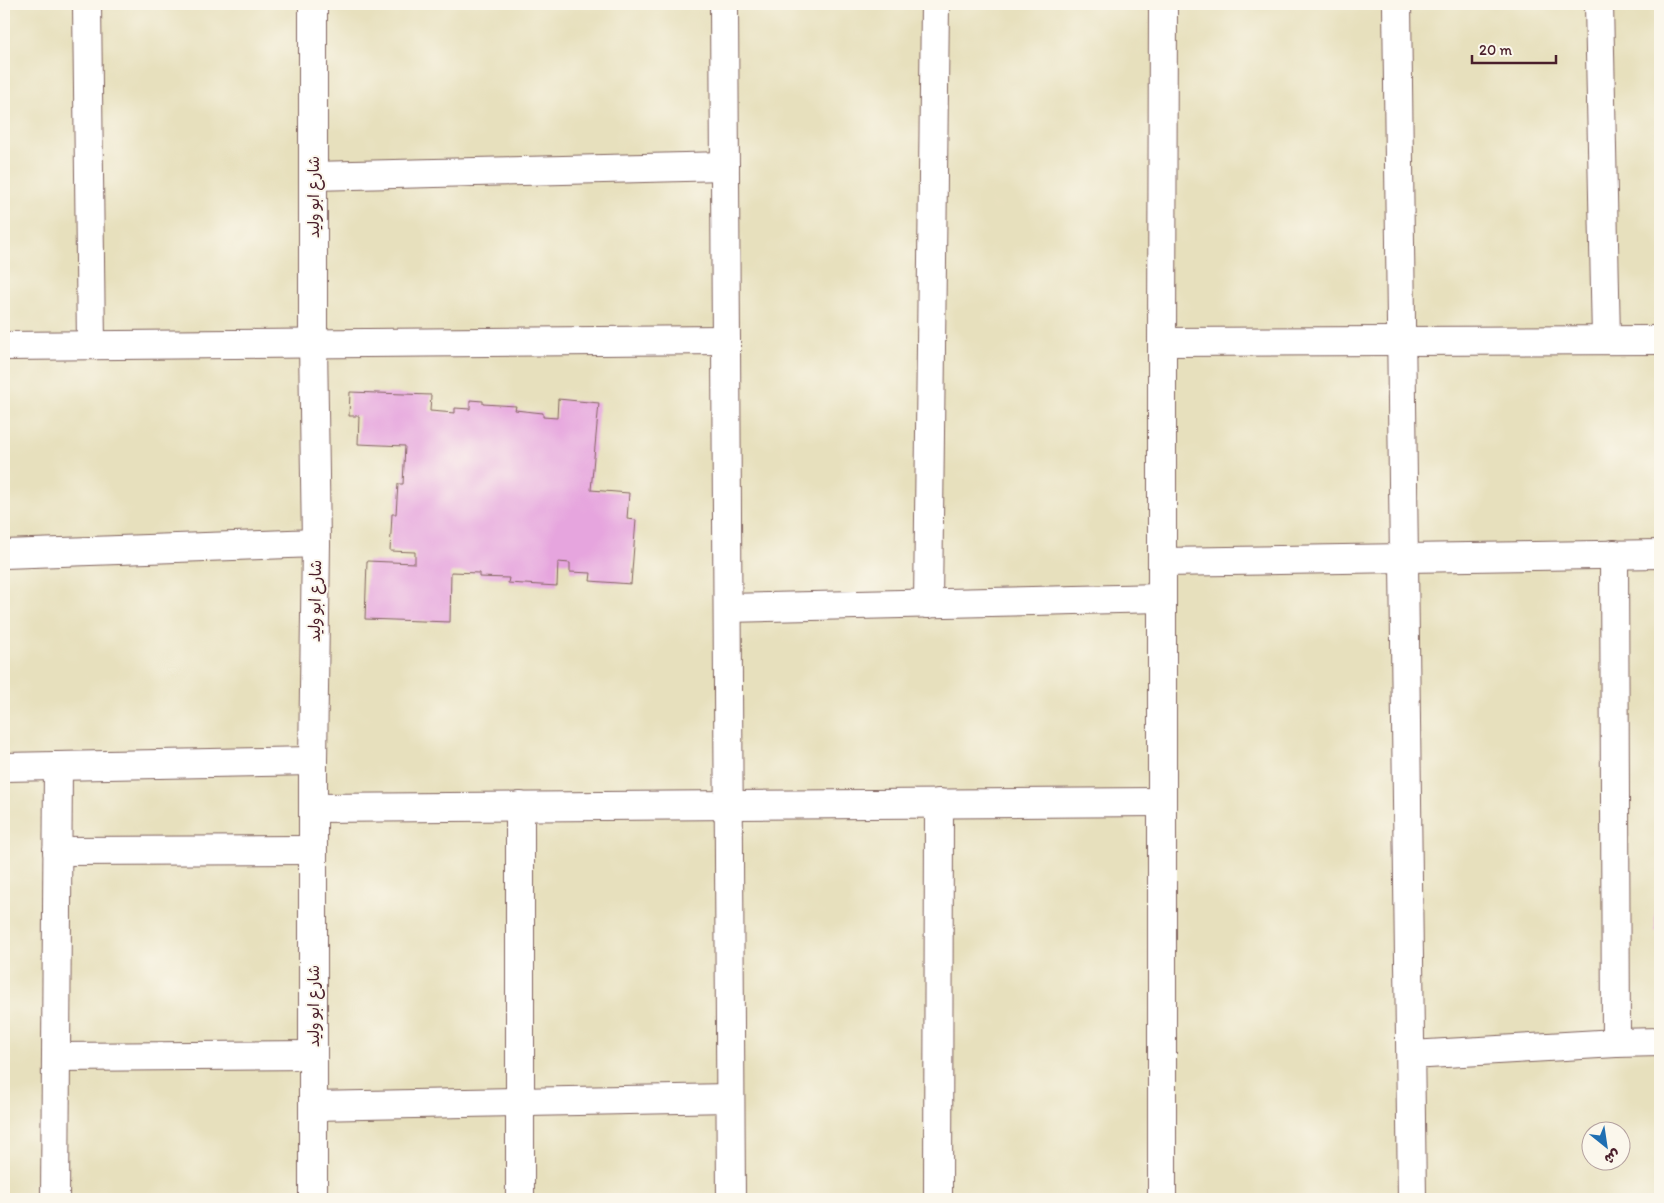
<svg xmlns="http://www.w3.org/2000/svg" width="1664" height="1203" font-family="Itim,'Playpen Sans Arabic',sans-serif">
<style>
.building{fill:#e6a5de}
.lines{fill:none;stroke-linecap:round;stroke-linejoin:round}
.street-casing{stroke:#81635e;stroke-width:30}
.street{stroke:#fff;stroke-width:28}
.labels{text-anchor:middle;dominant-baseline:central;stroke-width:4;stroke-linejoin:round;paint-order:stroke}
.street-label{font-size:16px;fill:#4a1f2b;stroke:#fbf7ec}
</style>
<rect width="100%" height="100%" fill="#fbf7ec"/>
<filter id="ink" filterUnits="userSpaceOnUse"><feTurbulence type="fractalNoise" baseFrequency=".02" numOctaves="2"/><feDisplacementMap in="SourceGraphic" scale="10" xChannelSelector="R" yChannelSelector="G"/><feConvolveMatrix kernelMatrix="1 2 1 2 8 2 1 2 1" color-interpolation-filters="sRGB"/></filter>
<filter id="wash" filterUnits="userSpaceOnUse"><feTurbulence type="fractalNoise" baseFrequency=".0096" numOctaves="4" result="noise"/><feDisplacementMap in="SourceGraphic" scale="20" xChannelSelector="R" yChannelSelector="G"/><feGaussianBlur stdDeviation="1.12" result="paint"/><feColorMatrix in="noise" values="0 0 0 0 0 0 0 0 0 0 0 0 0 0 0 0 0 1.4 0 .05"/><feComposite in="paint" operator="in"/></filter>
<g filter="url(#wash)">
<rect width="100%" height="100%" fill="#e7e0bd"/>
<g id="blocks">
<g class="building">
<path d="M 350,392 L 431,395 L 430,411 L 455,413 L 455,408 L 470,409 L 470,400 L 483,401 L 483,404 L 516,406 L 515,410 L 543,413 L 543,417 L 557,418 L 558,399 L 599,403 L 591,490 L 629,493 L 627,519 L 636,520 L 631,584 L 590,581 L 591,573 L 570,572 L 570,563 L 558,562 L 557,586 L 508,583 L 509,578 L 479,577 L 479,573 L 451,572 L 450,622 L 365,619 L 367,561 L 415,563 L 415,552 L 390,551 L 392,514 L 396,514 L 398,484 L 403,484 L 405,446 L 358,444 L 359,416 L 349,416 Z"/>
<rect x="1655" y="907" width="5" height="24"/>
</g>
</g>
</g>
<g filter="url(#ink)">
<use href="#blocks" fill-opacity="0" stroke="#81635e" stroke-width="1"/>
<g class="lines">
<defs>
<g id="street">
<path d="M 87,4 L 91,345"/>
<path d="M 313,4 L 313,343 L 316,543 L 313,761 L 313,1199"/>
<path d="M 724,4 L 731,1199"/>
<path d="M 1397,4 L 1412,1199"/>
<path d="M 1599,4 L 1606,339"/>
<path d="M 313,176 L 725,166"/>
<path d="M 1162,342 L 1660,340"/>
<path d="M 4,346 L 726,340"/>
<path d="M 4,554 L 316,543"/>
<path d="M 1614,554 L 1616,1043"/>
<path d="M 1162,562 L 1660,554"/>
<path d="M 928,604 L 935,4"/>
<path d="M 728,608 L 1162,598"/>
<path d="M 4,767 L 313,761"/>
<path d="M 520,806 L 520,1199"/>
<path d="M 313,808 L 1162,802"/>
<path d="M 57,851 L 313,850"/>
<path d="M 1411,1055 L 1616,1043 L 1660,1042"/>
<path d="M 56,1057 L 313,1055"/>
<path d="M 313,1106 L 730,1098"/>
<path d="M 55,1199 L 58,766"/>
<path d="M 938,1199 L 939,803"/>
<path d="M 1162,1199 L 1162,342 L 1163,4"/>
</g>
</defs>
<use href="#street" class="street-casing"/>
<use href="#street" class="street"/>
</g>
</g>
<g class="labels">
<g class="street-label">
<text transform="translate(313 197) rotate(-90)">شارع ابو وليد</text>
<text transform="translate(315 601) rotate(-89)">شارع ابو وليد</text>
<text transform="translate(313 1006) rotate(-90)">شارع ابو وليد</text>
</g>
</g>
<rect width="1664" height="1203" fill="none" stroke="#fbf7ec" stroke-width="20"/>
<g transform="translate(1606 1146) rotate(150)"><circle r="24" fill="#fbf7ec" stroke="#b4a19f"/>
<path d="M0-4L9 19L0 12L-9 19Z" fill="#1f6fb2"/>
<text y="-8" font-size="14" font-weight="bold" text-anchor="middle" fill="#4a1f2b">ش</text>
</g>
<path d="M1472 55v8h84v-8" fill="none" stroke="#4a1f2b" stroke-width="2.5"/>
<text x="1479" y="55" font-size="15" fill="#4a1f2b" stroke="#fbf7ec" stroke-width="4" paint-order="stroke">20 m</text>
</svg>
